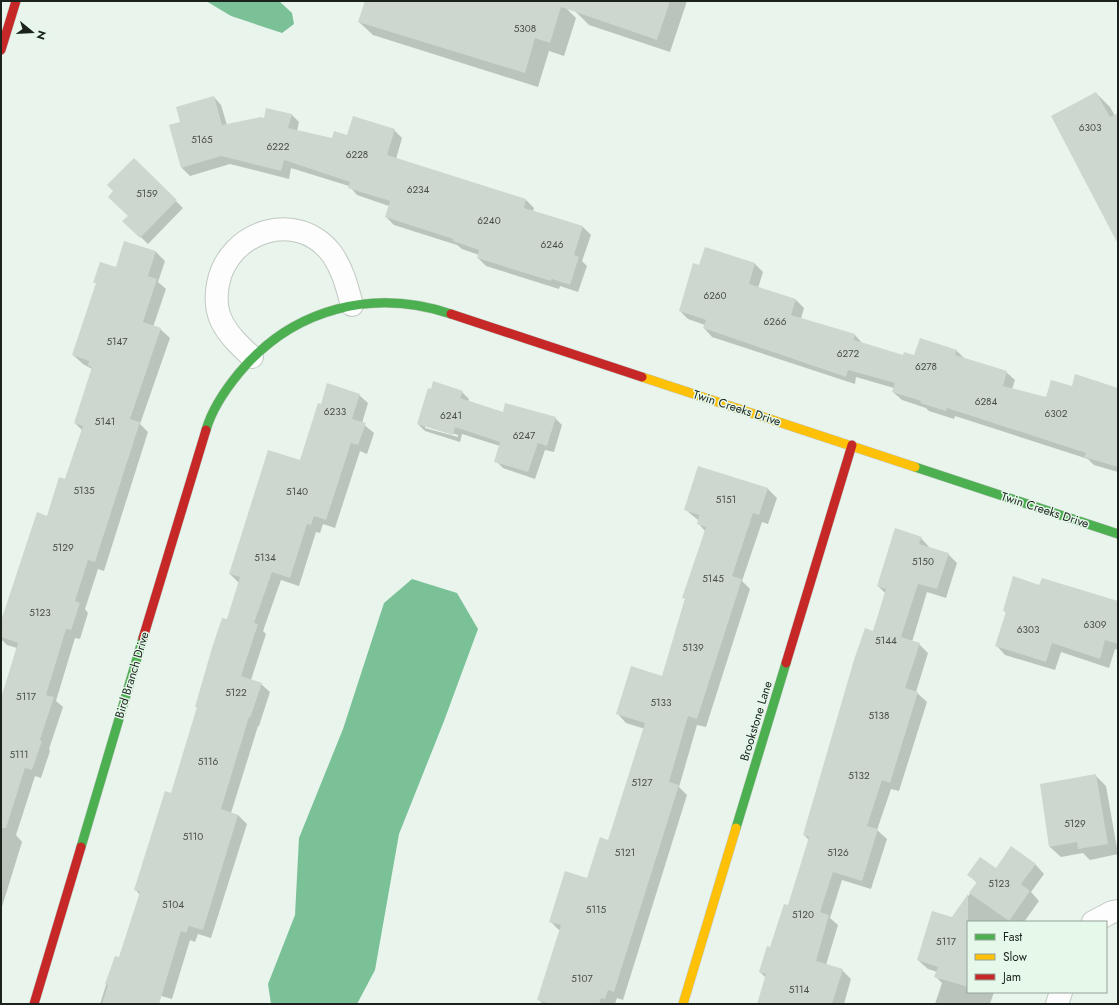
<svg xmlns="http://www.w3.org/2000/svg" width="1119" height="1005" font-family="Jost,sans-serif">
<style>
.water{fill:#7ac197}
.shadow{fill:#0003;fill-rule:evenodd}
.building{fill:#cdd6cf}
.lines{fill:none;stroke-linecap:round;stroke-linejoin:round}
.street-casing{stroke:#c0c9c2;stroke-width:24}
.fast-casing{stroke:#c0c9c2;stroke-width:10}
.slow-casing{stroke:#c0c9c2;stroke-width:10}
.jam-casing{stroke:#c0c9c2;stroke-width:10}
.street{stroke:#fcfdfc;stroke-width:22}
.fast{stroke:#4caf50;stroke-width:9}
.slow{stroke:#ffc107;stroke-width:9}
.jam{stroke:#c62828;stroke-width:9}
.labels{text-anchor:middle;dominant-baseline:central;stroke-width:3;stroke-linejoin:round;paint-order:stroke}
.number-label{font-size:10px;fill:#484f4a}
.street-label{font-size:12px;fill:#1b221d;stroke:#e5f8ea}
</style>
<rect width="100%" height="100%" fill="#e9f4ec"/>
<g class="water">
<path d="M 206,1 L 279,1 L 292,13 L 294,24 L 282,33 L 231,16 Z"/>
<path d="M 412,579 L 457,593 L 478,629 L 444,721 L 399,834 L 375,970 L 357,1004 L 271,1004 L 268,984 L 295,915 L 299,838 L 343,729 L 384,603 Z"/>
</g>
<g class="shadow">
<path d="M 366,1 L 551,1 L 562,4 L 576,18 L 564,56 L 549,51 L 538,87 L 373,35 L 359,22 Z"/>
<path d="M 580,1 L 687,1 L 670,52 L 589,25 L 576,12 Z"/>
<path d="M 1096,93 L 1110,107 L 1115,116 L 1118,114 L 1118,241 Z"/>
<path d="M 214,97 L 221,105 L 227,125 L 291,114 L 299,122 L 297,131 L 333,140 L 394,130 L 402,138 L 396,159 L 526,200 L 534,208 L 533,211 L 583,227 L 591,235 L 582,261 L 587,266 L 578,292 L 560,286 L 559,289 L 486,266 L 478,258 L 479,255 L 462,249 L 457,245 L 394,225 L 386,217 L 389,206 L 357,195 L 349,186 L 291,168 L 289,179 L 230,164 L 190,176 L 182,168 L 170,125 L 181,122 Z"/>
<path d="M 134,160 L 183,208 L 148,244 L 124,221 L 129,216 L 114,191 Z"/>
<path d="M 125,242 L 156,252 L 165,261 L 158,282 L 166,289 L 153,327 L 160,329 L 170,338 L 140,424 L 148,432 L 104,571 L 98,569 L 85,609 L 88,613 L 80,639 L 75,638 L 56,701 L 63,707 L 49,749 L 50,751 L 41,778 L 35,776 L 16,835 L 22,842 L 1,910 L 1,702 L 17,648 L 7,645 L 1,639 L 1,624 L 47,517 L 65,480 L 82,430 L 75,423 L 92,369 L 83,364 L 73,355 L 97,284 L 95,282 L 116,268 Z"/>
<path d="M 706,248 L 755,264 L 763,272 L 758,288 L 796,300 L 804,308 L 801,319 L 855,335 L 863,344 L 904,357 L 956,350 L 965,359 L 1006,372 L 1015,380 L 1012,389 L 1046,398 L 1118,402 L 1118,472 L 1094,465 L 1088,459 L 955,416 L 954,419 L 929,411 L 926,408 L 902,400 L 893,392 L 894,388 L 856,377 L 855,384 L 712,337 L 704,328 L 705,325 L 688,319 L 680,311 L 700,266 Z"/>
<path d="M 462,392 L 469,399 L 468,402 L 504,413 L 555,418 L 562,425 L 554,452 L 545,450 L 535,479 L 503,468 L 496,461 L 500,446 L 462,434 L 460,442 L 425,431 L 418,424 ZM 425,425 L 458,435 L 458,437 L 425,428 Z"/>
<path d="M 359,395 L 368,403 L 362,423 L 374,433 L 367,454 L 360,451 L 335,528 L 323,524 L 320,533 L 316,532 L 299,586 L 281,580 L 263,631 L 266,634 L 251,680 L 261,684 L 270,692 L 259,726 L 258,726 L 231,813 L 238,815 L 247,824 L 211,938 L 198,934 L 195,942 L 190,940 L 172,999 L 158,995 L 156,1004 L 100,1004 L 115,957 L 119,958 L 140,895 L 135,889 L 172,795 L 239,583 L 230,574 L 301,461 L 322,405 Z"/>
<path d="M 699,467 L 768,489 L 777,498 L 768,524 L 762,522 L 742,581 L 750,589 L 706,727 L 697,725 L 679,787 L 687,795 L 623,1000 L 617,998 L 615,1004 L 543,1004 L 539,1000 L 560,931 L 550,921 L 588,879 L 609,841 L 645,729 L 626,723 L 617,713 L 662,678 L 705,531 L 698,523 L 698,520 L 686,510 Z"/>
<path d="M 921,538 L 930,548 L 948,554 L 957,563 L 946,598 L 927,592 L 912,642 L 919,644 L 928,653 L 916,692 L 927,702 L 899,791 L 891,789 L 877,830 L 887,839 L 871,889 L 842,880 L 830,918 L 838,925 L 826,965 L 842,970 L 851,979 L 844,1004 L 760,1004 L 766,978 L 760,972 L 789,906 L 809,840 L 804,835 L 886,594 L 878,586 Z"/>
<path d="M 1040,586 L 1118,602 L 1118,650 L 1115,649 L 1109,668 L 1061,652 L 1055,670 L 1005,655 L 996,645 L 1006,613 L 1004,610 Z"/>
<path d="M 1095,775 L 1106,786 L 1118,854 L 1090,860 L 1083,853 L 1061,857 L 1050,847 Z"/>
<path d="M 1035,864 L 1044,874 L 1031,892 L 1039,901 L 1024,922 L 968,922 L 968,992 L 994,992 L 990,1004 L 935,1004 L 942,983 L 935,976 L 937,972 L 928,969 L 918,960 L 953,919 L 977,883 L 969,875 L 996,869 Z"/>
</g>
<g class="building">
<path d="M 365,1 L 670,1 L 657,40 L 561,7 L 550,43 L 535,38 L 525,73 L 358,22 Z"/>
<path d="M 1096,92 L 1110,117 L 1118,113 L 1118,244 L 1051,116 Z"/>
<path d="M 214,96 L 222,125 L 261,117 L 264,118 L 266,108 L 292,114 L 288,128 L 332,138 L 334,131 L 347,135 L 353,116 L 395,129 L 387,155 L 526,199 L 524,208 L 583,226 L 574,255 L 579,257 L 570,285 L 552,279 L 551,281 L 477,258 L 479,250 L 453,241 L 453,239 L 385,217 L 390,201 L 348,188 L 350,182 L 284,160 L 281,171 L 221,156 L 181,168 L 169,125 L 180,122 L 176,107 Z"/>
<path d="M 134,158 L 177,200 L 140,238 L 122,221 L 128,216 L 108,197 L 113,191 L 107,185 Z"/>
<path d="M 124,241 L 156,251 L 148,276 L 157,279 L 143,322 L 161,328 L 130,419 L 140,422 L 95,562 L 88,560 L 75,601 L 80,603 L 71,630 L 66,629 L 46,695 L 54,697 L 40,740 L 42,741 L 32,770 L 25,768 L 6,828 L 1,828 L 1,698 L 18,643 L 1,637 L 1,621 L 37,512 L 47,516 L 59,477 L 65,479 L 66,476 L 83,426 L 74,423 L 92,367 L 88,366 L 89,361 L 72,355 L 96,283 L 93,283 L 100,262 L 116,267 Z"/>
<path d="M 705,247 L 755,263 L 749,284 L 796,299 L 791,315 L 855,334 L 854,340 L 903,355 L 904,352 L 914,355 L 920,338 L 957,350 L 955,355 L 1007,371 L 1003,386 L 1046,397 L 1051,380 L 1072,386 L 1075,374 L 1118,388 L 1118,467 L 1084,457 L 1086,453 L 947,408 L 946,411 L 920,403 L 921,401 L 892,392 L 895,383 L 848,370 L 846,377 L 703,328 L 706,320 L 679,311 L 693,263 L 699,265 Z"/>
<path d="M 433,381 L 463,391 L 460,398 L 503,412 L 505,403 L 556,417 L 547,446 L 538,443 L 528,472 L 494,462 L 500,442 L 455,427 L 453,435 L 417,424 L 428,388 L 431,389 Z"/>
<path d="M 327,383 L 360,394 L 352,419 L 366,423 L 358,445 L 351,443 L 326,520 L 314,516 L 311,525 L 307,524 L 290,578 L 272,572 L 254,623 L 258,624 L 241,676 L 262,683 L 250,718 L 249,717 L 221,809 L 238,815 L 203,930 L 189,926 L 186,933 L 181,931 L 159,1004 L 102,1004 L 108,985 L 105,984 L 115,956 L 119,957 L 140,892 L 134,890 L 165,791 L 171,793 L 197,707 L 195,707 L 212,648 L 222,618 L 227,619 L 240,577 L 229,574 L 268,450 L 300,460 L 318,403 L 321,404 Z"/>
<path d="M 698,466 L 768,488 L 759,515 L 753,513 L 732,576 L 742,579 L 697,719 L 688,716 L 669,782 L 679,785 L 614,992 L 608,990 L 605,999 L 601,998 L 599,1004 L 550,1004 L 537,1000 L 561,925 L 549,922 L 565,871 L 587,878 L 600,837 L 608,840 L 645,723 L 616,714 L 631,666 L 662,676 L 685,599 L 682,598 L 706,527 L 697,524 L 699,515 L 684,510 Z"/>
<path d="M 895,528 L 922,537 L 919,544 L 949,553 L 937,589 L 918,584 L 901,637 L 920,643 L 905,688 L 918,692 L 890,783 L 882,780 L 867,826 L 878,829 L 862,881 L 833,872 L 820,912 L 829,915 L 816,961 L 843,969 L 832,1004 L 757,1004 L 766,974 L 759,972 L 767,946 L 770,947 L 784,904 L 788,905 L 809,837 L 803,835 L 854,660 L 865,628 L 873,631 L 886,589 L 877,586 Z"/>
<path d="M 1013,576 L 1039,585 L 1042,578 L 1118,601 L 1118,644 L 1105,640 L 1100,659 L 1052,643 L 1046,662 L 995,646 L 1006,612 L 1003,611 Z"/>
<path d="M 1096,774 L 1108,844 L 1078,849 L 1077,842 L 1049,847 L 1040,784 Z"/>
<path d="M 1011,846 L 1036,864 L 1021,884 L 1030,891 L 1009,921 L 969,893 L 977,882 L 967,875 L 980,857 L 996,868 Z"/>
<path d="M 968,894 L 968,987 L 934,977 L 938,967 L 917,960 L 932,911 L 952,917 Z"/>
</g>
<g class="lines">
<defs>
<g id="street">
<path d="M 252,357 C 240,346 228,335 221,320 C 216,309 216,295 218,284 C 228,231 297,208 332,254 C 343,270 347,287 352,305"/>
<path d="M 1093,922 L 1112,912 L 1118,911"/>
<path d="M 1057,1004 L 1061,992"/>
</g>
<g id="fast">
<path d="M 206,430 C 212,409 225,390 239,373 C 293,308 373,288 451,314"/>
<path d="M 915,467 L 1118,534"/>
<path d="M 736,828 L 786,663"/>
<path d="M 81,847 L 143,638"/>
</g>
<g id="slow">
<path d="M 642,377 L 915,467"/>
<path d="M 683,1004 L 736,828"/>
</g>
<g id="jam">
<path d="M 1,50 L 16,1"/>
<path d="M 451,314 L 642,377"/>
<path d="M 143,638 L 206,430"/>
<path d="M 786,663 L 852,445"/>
<path d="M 34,1004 L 81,847"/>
</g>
</defs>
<use href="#street" class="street-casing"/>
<use href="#fast" class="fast-casing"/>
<use href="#slow" class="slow-casing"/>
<use href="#jam" class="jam-casing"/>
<use href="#street" class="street"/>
<use href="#fast" class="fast"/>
<use href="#slow" class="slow"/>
<use href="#jam" class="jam"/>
</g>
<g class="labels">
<g class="number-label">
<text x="525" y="28">5308</text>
<text x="1090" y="127">6303</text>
<text x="202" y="139">5165</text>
<text x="278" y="146">6222</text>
<text x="357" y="154">6228</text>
<text x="418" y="189">6234</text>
<text x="147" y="193">5159</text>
<text x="489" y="220">6240</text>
<text x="552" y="244">6246</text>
<text x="715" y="295">6260</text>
<text x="775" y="321">6266</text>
<text x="117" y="341">5147</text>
<text x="848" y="353">6272</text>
<text x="926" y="366">6278</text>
<text x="986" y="401">6284</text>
<text x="335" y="411">6233</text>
<text x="1056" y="413">6302</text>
<text x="451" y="415">6241</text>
<text x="105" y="421">5141</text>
<text x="524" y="435">6247</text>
<text x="84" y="490">5135</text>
<text x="297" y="491">5140</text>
<text x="726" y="499">5151</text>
<text x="63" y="547">5129</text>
<text x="265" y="557">5134</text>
<text x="923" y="561">5150</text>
<text x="713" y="578">5145</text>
<text x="40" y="612">5123</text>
<text x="1095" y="624">6309</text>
<text x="1028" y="629">6303</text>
<text x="886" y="640">5144</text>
<text x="693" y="647">5139</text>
<text x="236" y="692">5122</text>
<text x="26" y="696">5117</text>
<text x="661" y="702">5133</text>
<text x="879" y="715">5138</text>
<text x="19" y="754">5111</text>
<text x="208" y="761">5116</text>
<text x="859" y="775">5132</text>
<text x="642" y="782">5127</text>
<text x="1075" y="823">5129</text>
<text x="193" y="836">5110</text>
<text x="625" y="852">5121</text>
<text x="838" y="852">5126</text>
<text x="999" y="883">5123</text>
<text x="173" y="904">5104</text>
<text x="596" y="909">5115</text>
<text x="803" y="914">5120</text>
<text x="946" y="941">5117</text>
<text x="582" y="978">5107</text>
<text x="799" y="989">5114</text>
</g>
<g class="street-label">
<text transform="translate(737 408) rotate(18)">Twin Creeks Drive</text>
<text transform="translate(1045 510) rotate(18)">Twin Creeks Drive</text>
<text transform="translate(132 675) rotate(-73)">Bird Branch Drive</text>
<text transform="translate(756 721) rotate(-73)">Brookstone Lane</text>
</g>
</g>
<rect width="1119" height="1005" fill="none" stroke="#1b221d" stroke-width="4"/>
<rect x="967" y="921" width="140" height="72" fill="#e5f8ea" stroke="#94a298"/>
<rect x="975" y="934" width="20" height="6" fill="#4caf50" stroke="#94a298"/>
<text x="1003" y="941" font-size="12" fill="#1b221d">Fast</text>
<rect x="975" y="954" width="20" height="6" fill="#ffc107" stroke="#94a298"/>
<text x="1003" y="961" font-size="12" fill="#1b221d">Slow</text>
<rect x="975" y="974" width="20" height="6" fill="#c62828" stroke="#94a298"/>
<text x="1003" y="981" font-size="12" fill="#1b221d">Jam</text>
<g transform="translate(32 32) rotate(108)" stroke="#e5f8ea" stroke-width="3" paint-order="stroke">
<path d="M0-3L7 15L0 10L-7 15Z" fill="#1b221d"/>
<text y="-6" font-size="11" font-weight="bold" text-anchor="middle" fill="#1b221d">N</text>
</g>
</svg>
